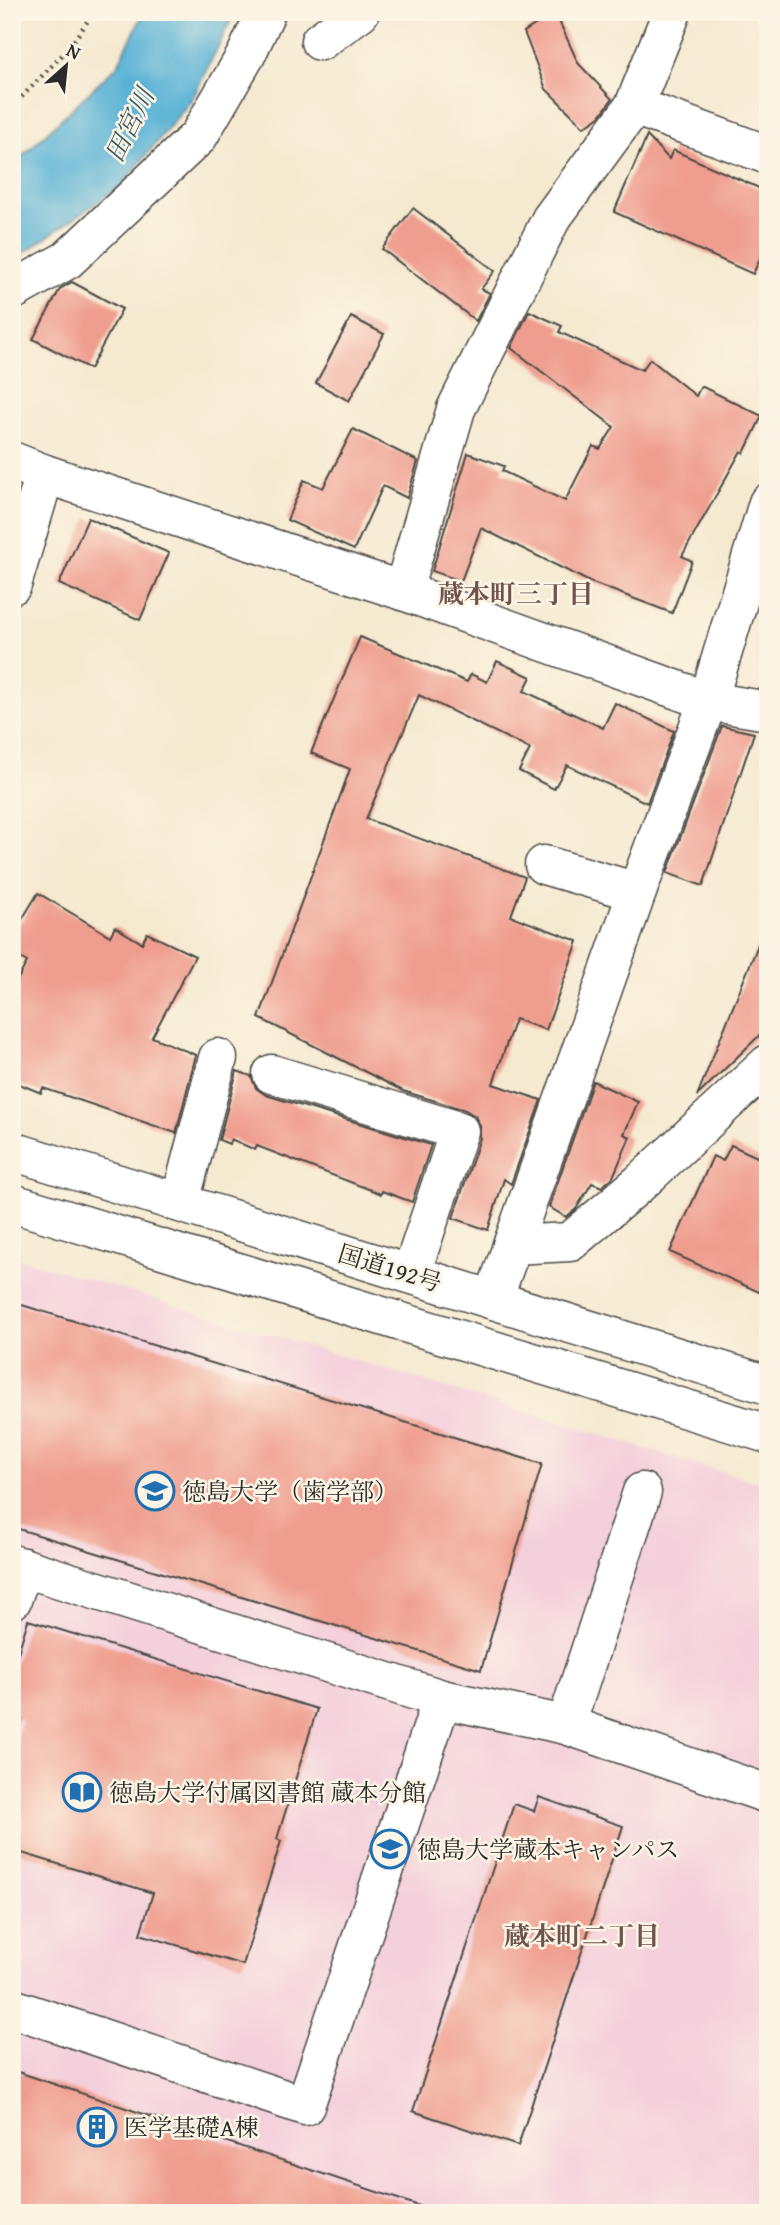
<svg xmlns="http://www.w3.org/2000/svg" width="780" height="2225" font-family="'Gentium Book Plus','Noto Serif JP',serif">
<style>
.built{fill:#f4cfdc}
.water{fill:#59b2d6;stroke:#426e80;stroke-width:2}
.building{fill:#ef9d8e}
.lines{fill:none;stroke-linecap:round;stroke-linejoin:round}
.minor-casing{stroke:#494844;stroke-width:41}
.highway-casing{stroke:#494844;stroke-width:41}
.path{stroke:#494844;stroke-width:4.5;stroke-dasharray:2 5;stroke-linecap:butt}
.minor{stroke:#fff;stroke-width:38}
.highway{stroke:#fff;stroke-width:38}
.labels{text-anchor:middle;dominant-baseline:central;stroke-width:5;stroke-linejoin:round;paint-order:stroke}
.street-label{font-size:24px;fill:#2b2b2b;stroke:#fcf5e5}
.poi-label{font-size:24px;fill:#2b2b2b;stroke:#fcf5e5;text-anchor:start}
.water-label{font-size:26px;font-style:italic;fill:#3b5a67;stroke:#fcf5e5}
.neighbourhood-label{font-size:26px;font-weight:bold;fill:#70534e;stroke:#fcf5e5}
</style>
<rect width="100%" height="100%" fill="#fcf5e5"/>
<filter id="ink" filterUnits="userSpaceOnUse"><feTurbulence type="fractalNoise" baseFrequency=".0143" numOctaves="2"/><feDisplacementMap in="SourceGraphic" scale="14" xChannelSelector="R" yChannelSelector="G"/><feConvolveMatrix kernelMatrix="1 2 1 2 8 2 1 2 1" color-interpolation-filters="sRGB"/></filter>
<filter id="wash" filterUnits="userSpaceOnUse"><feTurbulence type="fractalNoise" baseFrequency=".00686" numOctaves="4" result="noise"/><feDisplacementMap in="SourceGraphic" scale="28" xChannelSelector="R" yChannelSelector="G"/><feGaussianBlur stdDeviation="1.57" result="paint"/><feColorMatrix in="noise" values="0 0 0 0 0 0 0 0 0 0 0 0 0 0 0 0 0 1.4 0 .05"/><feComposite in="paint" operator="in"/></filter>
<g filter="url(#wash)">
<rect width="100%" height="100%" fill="#f5e9d0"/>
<path class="built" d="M 12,1256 L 768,1486 L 768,2213 L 12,2213 Z"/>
<path class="water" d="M 144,12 L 235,12 L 192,99 L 122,185 L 12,261 L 12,166 L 118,65 Z"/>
<g id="blocks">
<g class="building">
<path d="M 555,12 L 578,63 L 612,99 L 600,116 L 584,127 L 546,89 L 524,32 Z"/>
<path d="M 647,136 L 669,159 L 673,150 L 768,192 L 768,241 L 753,274 L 614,212 Z"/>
<path d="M 413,208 L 495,271 L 481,289 L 490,293 L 476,321 L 382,249 Z"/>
<path d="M 72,282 L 122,309 L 90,369 L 33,339 L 60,289 Z"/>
<path d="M 529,311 L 562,326 L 559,332 L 642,370 L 650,359 L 696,396 L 701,386 L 762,416 L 744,453 L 741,451 L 682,556 L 692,561 L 672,613 L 590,582 L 481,528 L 461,581 L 432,571 L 468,453 L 504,466 L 502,471 L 565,501 L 593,446 L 600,449 L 614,427 L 511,348 Z"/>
<path d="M 351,317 L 384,334 L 349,401 L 316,383 Z"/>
<path d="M 353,429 L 418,461 L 407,498 L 383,486 L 354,550 L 287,520 L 304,480 L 323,488 Z"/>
<path d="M 88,518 L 169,553 L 140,620 L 59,584 Z"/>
<path d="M 360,637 L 467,682 L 471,674 L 487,682 L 497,661 L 531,677 L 524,691 L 603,728 L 615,703 L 674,731 L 647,803 L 567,765 L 554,789 L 519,771 L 530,749 L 419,695 L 366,819 L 525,877 L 511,916 L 578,941 L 546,1030 L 515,1019 L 493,1084 L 541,1100 L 511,1184 L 504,1179 L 488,1230 L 453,1218 L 480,1138 L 480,1126 L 475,1116 L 465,1110 L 403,1091 L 259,1018 L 350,769 L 311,753 Z"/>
<path d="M 722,726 L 754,733 L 703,886 L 667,873 Z"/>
<path d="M 38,893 L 110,936 L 115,927 L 142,943 L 147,933 L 195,956 L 152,1037 L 196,1055 L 176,1133 L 43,1088 L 41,1093 L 12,1081 L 12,990 L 27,962 L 12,953 L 12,936 Z"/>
<path d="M 766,925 L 768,1027 L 697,1096 Z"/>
<path d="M 237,1071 L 251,1076 L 256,1088 L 266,1095 L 431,1145 L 412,1202 L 382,1191 L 381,1194 L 257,1146 L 255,1150 L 231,1139 L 229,1144 L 219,1140 Z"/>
<path d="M 593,1081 L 638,1102 L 624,1134 L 630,1137 L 613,1177 L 602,1187 L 592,1183 L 576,1209 L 566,1217 L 549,1207 Z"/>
<path d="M 731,1145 L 768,1162 L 768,1296 L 670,1252 L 713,1156 L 723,1161 Z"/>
<path d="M 12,1302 L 542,1464 L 481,1670 L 12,1527 Z"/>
<path d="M 28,1620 L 317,1709 L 277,1839 L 281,1841 L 243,1965 L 140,1934 L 153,1893 L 12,1850 L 12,1751 L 22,1720 L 12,1717 L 12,1673 Z"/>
<path d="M 539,1797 L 623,1826 L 518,2146 L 413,2111 L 514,1804 L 534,1811 Z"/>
<path d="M 12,2070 L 422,2207 L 421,2213 L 12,2213 Z"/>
</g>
</g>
</g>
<g filter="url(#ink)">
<use href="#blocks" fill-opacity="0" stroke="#494844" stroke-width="2"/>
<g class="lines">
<defs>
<g id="minor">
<path d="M 320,41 L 360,12"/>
<path d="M 634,106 L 768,155"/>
<path d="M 12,291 L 67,260 L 198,137 L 246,55 L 266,12"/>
<path d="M 12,461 L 45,474 L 403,591 L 708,701 L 768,711"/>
<path d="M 12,585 L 45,474"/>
<path d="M 403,591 L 456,409 L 551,219 L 634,106 L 672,12"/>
<path d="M 544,865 L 637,892"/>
<path d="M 272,1074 L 459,1131 L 411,1274"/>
<path d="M 180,1202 L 218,1058"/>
<path d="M 512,1245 L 570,1242 L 640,1183 L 768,1064"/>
<path d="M 493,1300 L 637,892 L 708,701 L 768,503"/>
<path d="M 12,1564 L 442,1699 L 566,1725 L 768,1794"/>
<path d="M 12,1600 L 23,1567"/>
<path d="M 566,1725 L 642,1492"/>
<path d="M 12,2008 L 305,2106 L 442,1699"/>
</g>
<g id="highway">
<path d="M 12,1151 L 768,1385"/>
<path d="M 12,1203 L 768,1434"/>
</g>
</defs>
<use href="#minor" class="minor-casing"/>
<use href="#highway" class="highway-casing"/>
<path class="path" d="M 12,107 L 68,49 L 94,12"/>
<use href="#minor" class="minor"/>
<use href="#highway" class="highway"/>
</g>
</g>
<defs>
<symbol id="university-ring" viewBox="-11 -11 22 22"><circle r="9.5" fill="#fcf5e5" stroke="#1f6fb2" stroke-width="1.5"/><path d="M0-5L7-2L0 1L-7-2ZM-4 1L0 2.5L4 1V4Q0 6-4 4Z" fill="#1f6fb2"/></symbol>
<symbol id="library-ring" viewBox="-11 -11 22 22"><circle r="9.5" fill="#fcf5e5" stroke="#1f6fb2" stroke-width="1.5"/><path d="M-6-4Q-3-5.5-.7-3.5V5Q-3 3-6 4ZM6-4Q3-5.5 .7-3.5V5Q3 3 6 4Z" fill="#1f6fb2"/></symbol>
<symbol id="building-ring" viewBox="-11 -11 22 22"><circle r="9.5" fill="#fcf5e5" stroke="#1f6fb2" stroke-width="1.5"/><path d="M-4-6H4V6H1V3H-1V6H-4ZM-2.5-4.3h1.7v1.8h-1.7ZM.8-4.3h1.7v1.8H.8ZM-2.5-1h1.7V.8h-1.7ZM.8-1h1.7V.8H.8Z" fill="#1f6fb2"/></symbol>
</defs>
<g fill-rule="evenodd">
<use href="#university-ring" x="133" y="1469" width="44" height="44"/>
<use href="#library-ring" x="60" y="1770" width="44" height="44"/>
<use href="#university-ring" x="368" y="1827" width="44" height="44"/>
<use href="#building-ring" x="75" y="2105" width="44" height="44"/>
</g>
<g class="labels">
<g class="street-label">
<text transform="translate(390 1268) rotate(17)">国道192号</text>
</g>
<g class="poi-label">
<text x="182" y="1491">徳島大学（歯学部）</text>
<text x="109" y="1792">徳島大学付属図書館 蔵本分館</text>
<text x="417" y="1849">徳島大学蔵本キャンパス</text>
<text x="124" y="2127">医学基礎A棟</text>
</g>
<g class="water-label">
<text transform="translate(129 125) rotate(-64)">田宮川</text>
</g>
<g class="neighbourhood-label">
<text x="516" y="593">蔵本町三丁目</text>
<text x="582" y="1935">蔵本町二丁目</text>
</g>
</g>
<rect width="780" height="2225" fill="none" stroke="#fcf5e5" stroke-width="42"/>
<g transform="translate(66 66) rotate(27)" stroke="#fcf5e5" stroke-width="5" paint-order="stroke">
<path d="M0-5L12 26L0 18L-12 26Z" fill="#2b2b2b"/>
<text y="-10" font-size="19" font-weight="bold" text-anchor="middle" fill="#2b2b2b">N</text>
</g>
</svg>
